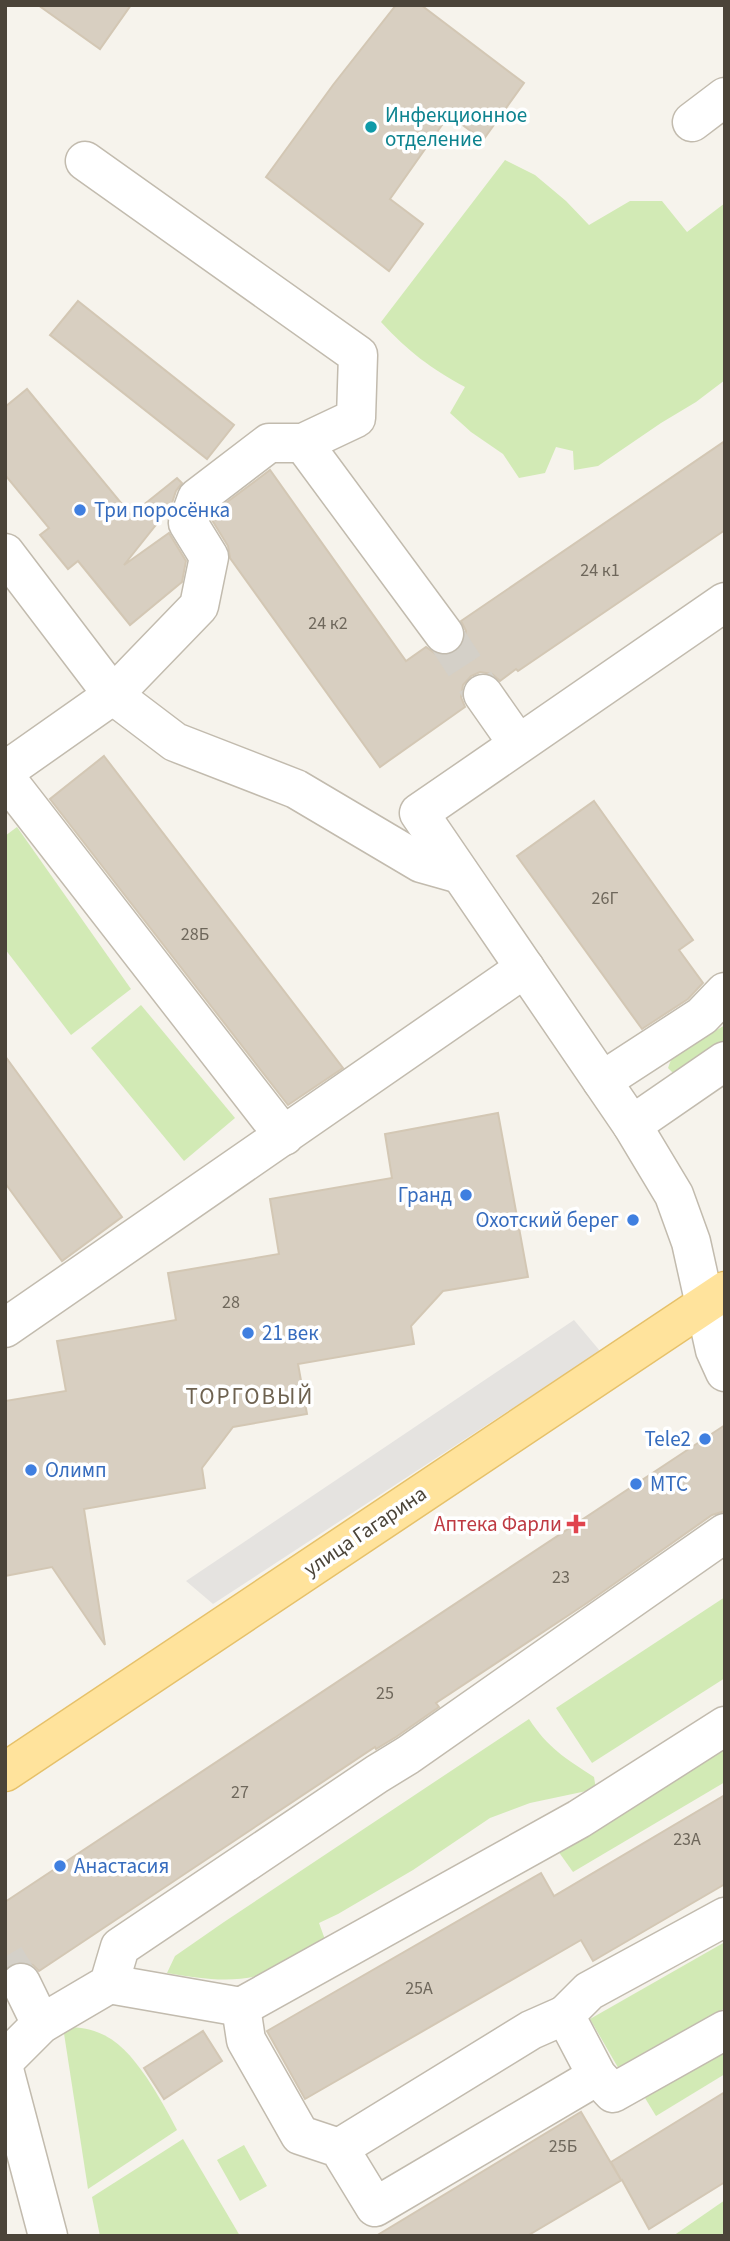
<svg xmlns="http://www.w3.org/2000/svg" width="730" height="2241" font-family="'Source Sans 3',sans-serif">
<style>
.green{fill:#d2eab5}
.parking{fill:#e5e3e0}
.building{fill:#d8cfc1;stroke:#d3c7b4;stroke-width:2}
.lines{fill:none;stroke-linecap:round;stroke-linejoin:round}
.minor-tunnel{stroke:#d4d0c8;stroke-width:38;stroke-dasharray:38 19;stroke-linecap:butt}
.minor-casing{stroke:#c2bbae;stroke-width:41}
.major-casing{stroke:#e6c16a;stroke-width:41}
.minor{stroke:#fff;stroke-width:38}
.major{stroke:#ffe39c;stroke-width:38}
.culture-dot{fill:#0f9aa8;stroke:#fff;stroke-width:2.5}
.shop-dot{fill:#3f7fe0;stroke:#fff;stroke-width:2.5}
.health-dot{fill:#e0444e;stroke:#fff;stroke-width:2.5}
.labels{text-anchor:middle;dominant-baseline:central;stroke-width:7;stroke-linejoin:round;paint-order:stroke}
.number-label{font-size:18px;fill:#6e675b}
.culture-label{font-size:21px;fill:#0d838f;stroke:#fff;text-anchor:start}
.shop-label{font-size:21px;fill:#366cbe;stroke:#fff;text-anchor:start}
.health-label{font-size:21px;fill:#be3a42;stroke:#fff;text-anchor:end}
.street-label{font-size:21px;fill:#4b4439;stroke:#fff}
.neighbourhood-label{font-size:23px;letter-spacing:2px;fill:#6e6250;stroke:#fff}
</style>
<rect width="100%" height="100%" fill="#f6f3ec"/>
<g class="green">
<path d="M 505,160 L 535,175 L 566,201 L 589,225 L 630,201 L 662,201 L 687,232 L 725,203 L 725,380 L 696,402 L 661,423 L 598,466 L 574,470 L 573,451 L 556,447 L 545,473 L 519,478 L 503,454 L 471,432 L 450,413 L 465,387 C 430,368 409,352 381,322 Z"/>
<path d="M 17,827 L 131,989 L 71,1035 L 5,949 L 5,836 Z"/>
<path d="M 141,1005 L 235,1118 L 184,1161 L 91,1048 Z"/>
<path d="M 725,1025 L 725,1048 L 677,1077 L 668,1068 L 672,1057 Z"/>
<path d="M 725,1597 L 725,1678 L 592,1763 L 556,1708 Z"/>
<path d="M 529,1719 C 548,1748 565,1758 594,1777 L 596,1789 L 530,1803 L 490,1818 L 413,1870 L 338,1914 L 319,1923 L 327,1945 C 309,1954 292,1965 273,1971 C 238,1985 203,1979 167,1973 L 175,1956 L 224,1922 Z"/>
<path d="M 725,1749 L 725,1782 L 573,1872 L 558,1851 Z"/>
<path d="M 725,1942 L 725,2008 L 620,2071 L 590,2019 Z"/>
<path d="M 63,2027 C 105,2026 124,2045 147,2078 C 158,2095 168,2112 177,2130 L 88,2189 Z"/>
<path d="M 722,2052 L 725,2055 L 725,2074 L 656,2116 L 645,2098 Z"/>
<path d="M 183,2139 L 240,2236 L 100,2236 L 92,2197 Z"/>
<path d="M 244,2145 L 267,2186 L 240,2201 L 217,2160 Z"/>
<path d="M 725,2200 L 725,2236 L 673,2236 Z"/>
</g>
<path class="parking" d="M 574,1320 L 600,1351 L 213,1604 L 186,1581 Z"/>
<g class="building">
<path d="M 38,5 L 131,5 L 100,49 Z"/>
<path d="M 396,5 L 421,5 L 524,83 L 483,140 L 449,115 L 390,199 L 423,224 L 389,271 L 266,177 L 333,85 Z"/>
<path d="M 78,301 L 234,425 L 207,459 L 50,335 Z"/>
<path d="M 27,389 L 131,515 L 177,478 L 182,483 L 176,491 L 171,506 L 124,565 L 169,533 L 186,561 L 182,582 L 130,625 L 78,561 L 68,569 L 40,535 L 49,528 L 5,475 L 5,407 Z"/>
<path d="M 725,441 L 725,530 L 518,671 L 516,669 L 500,681 L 492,674 L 480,672 L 471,676 L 463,685 L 461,697 L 465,707 L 380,767 L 230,558 L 228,546 L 212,520 L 215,511 L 270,470 L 406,661 L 426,647 L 436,654 L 447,656 L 457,651 L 464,642 L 466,631 L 461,621 Z"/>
<path d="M 104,756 L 343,1068 L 288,1105 L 50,799 Z"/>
<path d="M 594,801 L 693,940 L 679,950 L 703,983 L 688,999 L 642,1029 L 517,856 Z"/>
<path d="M 5,1056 L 122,1217 L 62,1261 L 5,1183 Z"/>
<path d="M 498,1113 L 528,1277 L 443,1291 L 411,1326 L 414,1344 L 298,1364 L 307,1414 L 233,1427 L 202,1468 L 205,1488 L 84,1509 L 105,1645 L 52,1567 L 5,1576 L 5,1401 L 66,1391 L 57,1341 L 176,1320 L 168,1273 L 279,1254 L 270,1199 L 392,1178 L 385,1134 Z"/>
<path d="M 725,1425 L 725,1511 L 712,1515 L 587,1603 L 436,1703 L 439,1707 L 396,1737 L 376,1749 L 375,1747 L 39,1971 L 33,1965 L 23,1961 L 12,1963 L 5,1969 L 5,1902 Z"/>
<path d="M 725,1795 L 725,1884 L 593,1961 L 581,1940 L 305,2099 L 267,2031 L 541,1873 L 554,1896 Z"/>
<path d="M 203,2031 L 222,2061 L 164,2099 L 144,2068 Z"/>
<path d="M 725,2092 L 725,2182 L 649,2229 L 622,2180 L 527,2236 L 376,2236 L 581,2112 L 621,2180 L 611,2162 Z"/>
</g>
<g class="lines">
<g class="minor-tunnel">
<path d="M 444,634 L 483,694"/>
<path d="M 5,1957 L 21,1983"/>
</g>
<defs>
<g id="minor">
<path d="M 692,122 L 725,97"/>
<path d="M 303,443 L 444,634"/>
<path d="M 5,553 L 113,695 L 175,742 L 296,789 L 421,863 L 460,874"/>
<path d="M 725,602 L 419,813 L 632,1125 L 674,1195 L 691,1242 L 715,1350 L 725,1372"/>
<path d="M 483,694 L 518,744"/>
<path d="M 5,771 L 113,695 L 199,606 L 209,557 L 188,523 L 197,498 L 269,443 L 303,443 L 356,418 L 358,355 L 85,161"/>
<path d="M 5,777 L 284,1136"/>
<path d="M 602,1081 L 702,1016 L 725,992"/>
<path d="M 632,1125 L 725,1061"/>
<path d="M 5,1328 L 525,968"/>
<path d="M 725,1917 L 589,1991 L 565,2015 L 597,2076 L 613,2093 L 725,2030"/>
<path d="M 21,1983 L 41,2024"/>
<path d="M 109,1984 L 241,2007 L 579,1819 L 725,1726"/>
<path d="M 241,2007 L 246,2040 L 300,2135 L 339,2148 L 375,2207 L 597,2076"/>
<path d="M 5,2060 L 41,2024 L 109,1984 L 120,1947 L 377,1774 L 408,1755 L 725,1533"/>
<path d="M 5,2073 L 48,2236"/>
<path d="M 339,2148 L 531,2030 L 565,2015"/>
</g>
<path id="major" d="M 5,1772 L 725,1291"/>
</defs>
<use href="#minor" class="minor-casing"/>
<use href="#major" class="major-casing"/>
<use href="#minor" class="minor"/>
<use href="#major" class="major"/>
</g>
<circle class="culture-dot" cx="371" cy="127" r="7"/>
<g class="shop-dot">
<circle cx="80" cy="510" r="7"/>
<circle cx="466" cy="1195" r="7"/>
<circle cx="633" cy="1220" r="7"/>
<circle cx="248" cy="1333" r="7"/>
<circle cx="705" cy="1439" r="7"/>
<circle cx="31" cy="1470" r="7"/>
<circle cx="636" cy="1484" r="7"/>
<circle cx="60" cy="1866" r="7"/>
</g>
<path class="health-dot" d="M572.5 1513.5h7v7h7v7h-7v7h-7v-7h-7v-7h7z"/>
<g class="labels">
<g class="number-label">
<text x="600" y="570">24 к1</text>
<text x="328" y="623">24 к2</text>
<text x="605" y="898">26Г</text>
<text x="195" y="934">28Б</text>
<text x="231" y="1302">28</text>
<text x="561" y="1577">23</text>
<text x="385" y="1693">25</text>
<text x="240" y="1792">27</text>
<text x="687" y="1839">23А</text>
<text x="419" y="1988">25А</text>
<text x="563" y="2146">25Б</text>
</g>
<g class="culture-label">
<text x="385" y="115">Инфекционное<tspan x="385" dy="24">отделение</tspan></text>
</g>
<g class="shop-label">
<text x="94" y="510">Три поросёнка</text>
<text x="452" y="1195" text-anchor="end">Гранд</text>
<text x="619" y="1220" text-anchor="end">Охотский берег</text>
<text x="262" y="1333">21 век</text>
<text x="691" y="1439" text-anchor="end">Tele2</text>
<text x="45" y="1470">Олимп</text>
<text x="650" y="1484">МТС</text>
<text x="74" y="1866">Анастасия</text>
</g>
<g class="health-label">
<text x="562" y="1524">Аптека Фарли</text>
</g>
<g class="street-label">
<text transform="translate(365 1531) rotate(-34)">улица Гагарина</text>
</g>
<g class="neighbourhood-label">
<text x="250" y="1396">ТОРГОВЫЙ</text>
</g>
</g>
<rect width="730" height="2241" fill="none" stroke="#4b4439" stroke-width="14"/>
</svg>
